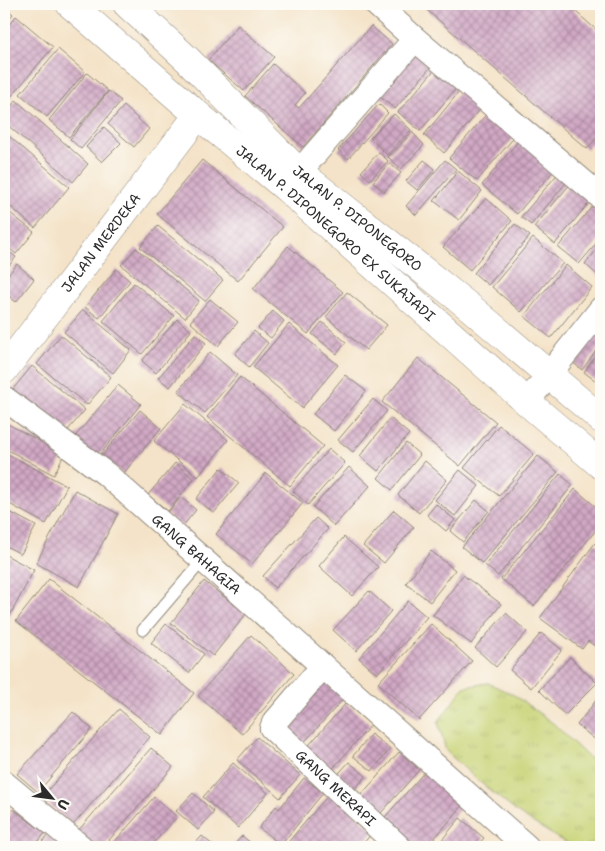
<svg xmlns="http://www.w3.org/2000/svg" width="605" height="851" font-family="'Shantell Sans',sans-serif">
<style>
.grass{fill:url(#grass-tufts);stroke:#797f50}
.building{fill:url(#building-cross-hatch)}
.lines{fill:none;stroke-linecap:round;stroke-linejoin:round}
.service-casing{stroke:#90877a;stroke-width:13}
.minor-casing{stroke:#90877a;stroke-width:26}
.tertiary-casing{stroke:#90877a;stroke-width:29}
.primary-casing{stroke:#90877a;stroke-width:29}
.service{stroke:#fff;stroke-width:11}
.minor{stroke:#fff;stroke-width:24}
.tertiary{stroke:#fff;stroke-width:28}
.primary{stroke:#fff;stroke-width:28}
.labels{text-anchor:middle;dominant-baseline:central;stroke-width:5;stroke-linejoin:round;paint-order:stroke}
.street-label{font-size:14px;fill:#2b2b2b;stroke:#fdfcf7}
</style>
<defs>
<pattern id="grass-tufts" width="24" height="20" patternUnits="userSpaceOnUse" patternTransform="scale(1.25)"><rect width="24" height="20" fill="#c7d375"/><path d="M3 7l-1-3M5 7V3M7 7l1-3M15 17l-1-3M17 17v-4M19 17l1-3" fill="none" stroke="#abb565"/></pattern>
<pattern id="building-cross-hatch" width="8" height="8" patternUnits="userSpaceOnUse" patternTransform="scale(1.25)"><rect width="8" height="8" fill="#d1a8c5"/><path d="M0 0l8 8M0 8l8-8" fill="none" stroke="#aa89a0"/></pattern>
</defs>
<rect width="100%" height="100%" fill="#fdfcf7"/>
<filter id="ink" filterUnits="userSpaceOnUse"><feTurbulence type="fractalNoise" baseFrequency=".02" numOctaves="2"/><feDisplacementMap in="SourceGraphic" scale="10" xChannelSelector="R" yChannelSelector="G"/><feConvolveMatrix kernelMatrix="1 2 1 2 8 2 1 2 1" color-interpolation-filters="sRGB"/></filter>
<filter id="wash" filterUnits="userSpaceOnUse"><feTurbulence type="fractalNoise" baseFrequency=".0096" numOctaves="4" result="noise"/><feDisplacementMap in="SourceGraphic" scale="20" xChannelSelector="R" yChannelSelector="G"/><feGaussianBlur stdDeviation="1.12" result="paint"/><feColorMatrix in="noise" values="0 0 0 0 0 0 0 0 0 0 0 0 0 0 0 0 0 1.4 0 .05"/><feComposite in="paint" operator="in"/></filter>
<g filter="url(#wash)">
<rect width="100%" height="100%" fill="#f4e3c8"/>
<path class="grass" d="M 488,683 L 514,695 L 554,724 L 587,756 L 601,764 L 601,847 L 576,847 L 559,839 L 518,813 L 476,779 L 446,751 L 438,722 L 464,687 Z"/>
<g id="blocks">
<g class="building">
<path d="M 420,4 L 567,4 L 601,34 L 601,132 L 587,149 Z"/>
<path d="M 4,6 L 13,14 L 4,25 Z"/>
<path d="M 16,16 L 53,47 L 4,105 L 4,31 Z"/>
<path d="M 238,25 L 274,57 L 244,91 L 208,60 Z"/>
<path d="M 371,26 L 392,44 L 303,147 L 245,96 L 273,64 L 305,93 L 295,105 L 299,108 Z"/>
<path d="M 419,47 L 435,62 L 395,109 L 378,95 Z"/>
<path d="M 58,49 L 85,72 L 47,117 L 20,94 Z"/>
<path d="M 438,66 L 460,84 L 420,131 L 398,112 Z"/>
<path d="M 87,73 L 108,91 L 69,137 L 49,120 Z"/>
<path d="M 463,87 L 484,105 L 444,153 L 424,135 Z"/>
<path d="M 109,91 L 121,101 L 81,149 L 70,139 Z"/>
<path d="M 16,100 L 88,164 L 73,182 L 4,122 L 4,115 Z"/>
<path d="M 379,104 L 388,113 L 348,159 L 338,150 Z"/>
<path d="M 124,106 L 149,129 L 134,147 L 108,124 Z"/>
<path d="M 490,110 L 517,134 L 477,181 L 449,158 Z"/>
<path d="M 394,114 L 411,130 L 387,155 L 370,138 Z"/>
<path d="M 104,127 L 121,143 L 102,162 L 86,147 Z"/>
<path d="M 4,132 L 69,187 L 35,228 L 4,201 Z"/>
<path d="M 412,132 L 424,145 L 401,169 L 388,157 Z"/>
<path d="M 520,139 L 555,169 L 517,214 L 482,185 Z"/>
<path d="M 379,152 L 388,161 L 370,180 L 361,172 Z"/>
<path d="M 202,160 L 283,227 L 238,281 L 157,214 Z"/>
<path d="M 424,160 L 435,169 L 417,190 L 406,181 Z"/>
<path d="M 445,160 L 456,169 L 416,215 L 406,206 Z"/>
<path d="M 389,163 L 401,173 L 384,192 L 373,182 Z"/>
<path d="M 561,170 L 570,178 L 531,225 L 521,217 Z"/>
<path d="M 458,171 L 482,191 L 459,220 L 434,201 Z"/>
<path d="M 572,182 L 592,199 L 555,244 L 534,227 Z"/>
<path d="M 486,198 L 512,221 L 470,270 L 443,247 Z"/>
<path d="M 595,203 L 601,209 L 601,238 L 579,264 L 558,247 Z"/>
<path d="M 4,208 L 34,232 L 16,254 L 4,244 Z"/>
<path d="M 515,224 L 530,236 L 488,285 L 474,273 Z"/>
<path d="M 158,226 L 223,280 L 205,301 L 140,247 Z"/>
<path d="M 533,238 L 563,263 L 521,312 L 492,287 Z"/>
<path d="M 601,245 L 601,278 L 585,264 Z"/>
<path d="M 288,246 L 343,292 L 308,334 L 253,289 Z"/>
<path d="M 4,248 L 16,257 L 4,272 Z"/>
<path d="M 136,248 L 199,301 L 185,318 L 121,265 Z"/>
<path d="M 17,264 L 34,279 L 16,302 L 4,292 L 4,280 Z"/>
<path d="M 566,265 L 592,287 L 551,338 L 524,316 Z"/>
<path d="M 116,269 L 130,281 L 99,318 L 85,307 Z"/>
<path d="M 134,283 L 174,316 L 142,354 L 103,321 Z"/>
<path d="M 347,292 L 387,325 L 366,350 L 326,317 Z"/>
<path d="M 210,299 L 238,322 L 218,346 L 190,322 Z"/>
<path d="M 83,310 L 131,350 L 113,373 L 64,332 Z"/>
<path d="M 273,311 L 284,321 L 271,338 L 258,328 Z"/>
<path d="M 601,317 L 601,344 L 582,370 L 570,360 Z"/>
<path d="M 177,319 L 191,331 L 156,373 L 142,361 Z"/>
<path d="M 322,322 L 346,342 L 337,354 L 312,334 Z"/>
<path d="M 289,324 L 338,365 L 302,408 L 253,367 Z"/>
<path d="M 254,331 L 268,343 L 249,367 L 235,354 Z"/>
<path d="M 195,334 L 206,343 L 170,387 L 158,378 Z"/>
<path d="M 61,335 L 111,377 L 87,405 L 37,364 Z"/>
<path d="M 601,348 L 601,385 L 584,372 Z"/>
<path d="M 210,352 L 237,375 L 205,413 L 178,391 Z"/>
<path d="M 418,358 L 496,422 L 460,466 L 382,402 Z"/>
<path d="M 32,366 L 85,410 L 62,437 L 9,394 Z"/>
<path d="M 345,375 L 366,391 L 334,431 L 313,414 Z"/>
<path d="M 240,377 L 323,446 L 290,486 L 207,417 Z"/>
<path d="M 118,385 L 141,404 L 97,458 L 73,439 Z"/>
<path d="M 373,399 L 387,411 L 353,452 L 338,440 Z"/>
<path d="M 185,404 L 228,440 L 198,477 L 154,441 Z"/>
<path d="M 140,410 L 161,428 L 123,474 L 101,456 Z"/>
<path d="M 390,418 L 409,434 L 378,471 L 360,456 Z"/>
<path d="M 4,422 L 64,454 L 54,475 L 4,448 Z"/>
<path d="M 499,425 L 534,454 L 499,496 L 464,468 Z"/>
<path d="M 406,443 L 420,455 L 392,490 L 378,478 Z"/>
<path d="M 329,449 L 345,463 L 308,505 L 293,491 Z"/>
<path d="M 4,452 L 67,486 L 46,524 L 4,501 Z"/>
<path d="M 538,456 L 558,472 L 482,563 L 462,547 Z"/>
<path d="M 425,461 L 447,480 L 419,513 L 398,495 Z"/>
<path d="M 175,463 L 194,479 L 168,511 L 148,495 Z"/>
<path d="M 349,467 L 370,486 L 334,526 L 313,507 Z"/>
<path d="M 221,468 L 239,483 L 214,513 L 196,499 Z"/>
<path d="M 460,470 L 479,486 L 455,516 L 435,500 Z"/>
<path d="M 266,473 L 303,503 L 252,564 L 216,534 Z"/>
<path d="M 560,474 L 573,485 L 498,576 L 485,565 Z"/>
<path d="M 575,489 L 601,511 L 601,524 L 534,606 L 501,579 Z"/>
<path d="M 75,490 L 118,514 L 79,587 L 36,563 Z"/>
<path d="M 181,497 L 196,510 L 182,527 L 167,514 Z"/>
<path d="M 476,500 L 489,511 L 463,542 L 450,531 Z"/>
<path d="M 436,504 L 455,520 L 446,531 L 427,515 Z"/>
<path d="M 4,509 L 36,526 L 21,554 L 4,545 Z"/>
<path d="M 394,510 L 414,527 L 384,563 L 363,546 Z"/>
<path d="M 316,518 L 328,529 L 275,588 L 263,576 Z"/>
<path d="M 344,537 L 378,567 L 352,596 L 319,566 Z"/>
<path d="M 595,543 L 601,547 L 601,651 L 588,641 L 582,649 L 540,618 Z"/>
<path d="M 431,551 L 455,570 L 430,602 L 406,583 Z"/>
<path d="M 4,554 L 34,570 L 4,627 Z"/>
<path d="M 463,575 L 501,604 L 471,644 L 433,615 Z"/>
<path d="M 49,579 L 194,693 L 162,735 L 16,621 Z"/>
<path d="M 204,581 L 246,614 L 213,656 L 171,623 Z"/>
<path d="M 369,591 L 391,611 L 356,651 L 333,630 Z"/>
<path d="M 408,601 L 427,617 L 377,674 L 359,658 Z"/>
<path d="M 506,613 L 527,632 L 496,667 L 475,648 Z"/>
<path d="M 166,624 L 204,654 L 189,673 L 151,643 Z"/>
<path d="M 431,624 L 472,661 L 419,720 L 378,683 Z"/>
<path d="M 541,633 L 562,650 L 531,688 L 510,670 Z"/>
<path d="M 251,635 L 294,674 L 242,734 L 198,696 Z"/>
<path d="M 570,657 L 597,683 L 565,715 L 539,690 Z"/>
<path d="M 325,676 L 347,695 L 299,748 L 277,728 Z"/>
<path d="M 601,694 L 601,736 L 597,741 L 577,725 Z"/>
<path d="M 346,703 L 371,725 L 327,775 L 302,753 Z"/>
<path d="M 119,709 L 150,737 L 73,825 L 41,798 Z"/>
<path d="M 73,712 L 92,729 L 38,792 L 17,774 Z"/>
<path d="M 371,734 L 390,749 L 372,771 L 353,756 Z"/>
<path d="M 257,737 L 300,775 L 280,798 L 237,760 Z"/>
<path d="M 151,748 L 173,767 L 103,847 L 93,847 L 76,833 Z"/>
<path d="M 399,752 L 419,770 L 374,821 L 354,803 Z"/>
<path d="M 349,762 L 366,776 L 349,796 L 332,781 Z"/>
<path d="M 233,763 L 268,793 L 238,828 L 203,797 Z"/>
<path d="M 427,769 L 465,803 L 427,847 L 405,847 L 379,824 Z"/>
<path d="M 304,778 L 323,793 L 281,845 L 259,828 L 276,806 L 279,809 Z"/>
<path d="M 193,793 L 214,812 L 198,830 L 176,811 Z"/>
<path d="M 330,793 L 374,831 L 360,847 L 284,847 Z"/>
<path d="M 154,797 L 177,817 L 150,847 L 110,847 Z"/>
<path d="M 13,809 L 45,833 L 34,847 L 4,847 L 4,822 Z"/>
<path d="M 460,818 L 484,838 L 476,847 L 436,847 Z"/>
<path d="M 48,835 L 63,847 L 38,847 Z"/>
<path d="M 202,836 L 215,847 L 192,847 Z"/>
<path d="M 242,836 L 256,847 L 232,847 Z"/>
</g>
</g>
</g>
<g filter="url(#ink)">
<use href="#blocks" fill-opacity="0" stroke="#90877a" stroke-width="1"/>
<g class="lines">
<defs>
<path id="service" d="M 143,630 L 202,561"/>
<g id="minor">
<path d="M 376,4 L 415,39 L 601,197"/>
<path d="M 299,172 L 415,39"/>
<path id="s1" d="M 4,398 L 106,474 L 527,847"/>
<path d="M 527,402 L 601,309"/>
<path id="s2" d="M 323,666 L 274,723 L 272,728 L 399,847"/>
<path d="M 4,783 L 81,847"/>
</g>
<g id="tertiary">
<path id="s3" d="M 4,370 L 198,115"/>
</g>
<g id="primary">
<path id="s4" d="M 70,4 L 198,115 L 285,187 L 527,402 L 601,465"/>
<path id="s5" d="M 127,4 L 187,59 L 299,172 L 472,309 L 601,419"/>
</g>
</defs>
<use href="#service" class="service-casing"/>
<use href="#minor" class="minor-casing"/>
<use href="#tertiary" class="tertiary-casing"/>
<use href="#primary" class="primary-casing"/>
<use href="#service" class="service"/>
<use href="#minor" class="minor"/>
<use href="#tertiary" class="tertiary"/>
<use href="#primary" class="primary"/>
</g>
</g>
<g class="labels">
<g class="street-label">
<text stroke="none"><textPath href="#s5" startOffset="315">JALAN P. DIPONEGORO</textPath></text>
<text stroke="none"><textPath href="#s4" startOffset="351">JALAN P. DIPONEGORO EX SUKAJADI</textPath></text>
<text stroke="none"><textPath href="#s3" startOffset="160">JALAN MERDEKA</textPath></text>
<text stroke="none"><textPath href="#s1" startOffset="248">GANG BAHAGIA</textPath></text>
<text stroke="none"><textPath href="#s2" startOffset="168">GANG MERAPI</textPath></text>
</g>
</g>
<rect width="605" height="851" fill="none" stroke="#fdfcf7" stroke-width="20"/>
<g transform="translate(52 798) rotate(119)" stroke="#fdfcf7" stroke-width="4" paint-order="stroke">
<path d="M0-4L9 19L0 12L-9 19Z" fill="#2b2b2b"/>
<text y="-8" font-size="14" font-weight="bold" text-anchor="middle" fill="#2b2b2b">U</text>
</g>
</svg>
